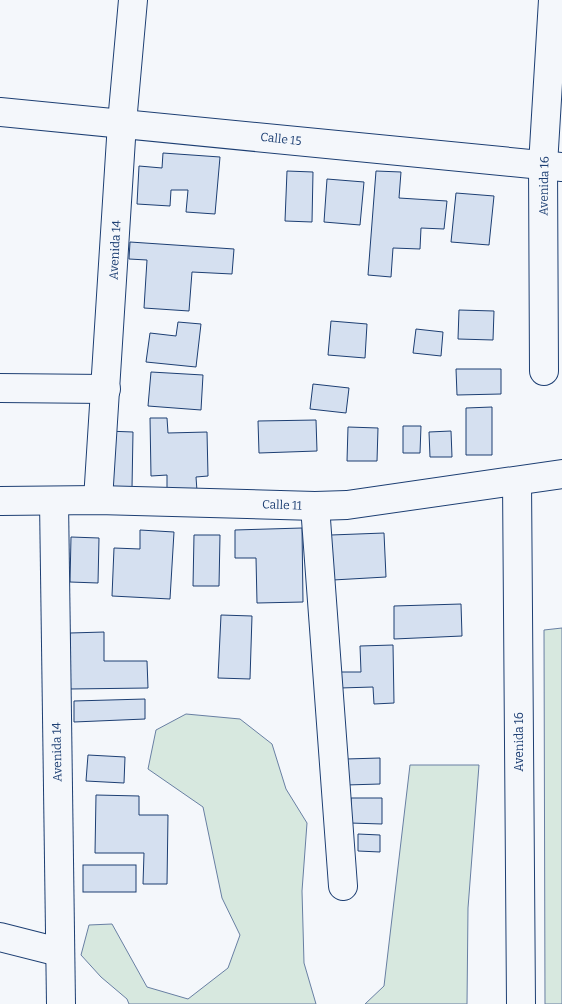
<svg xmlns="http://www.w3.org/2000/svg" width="562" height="1004" font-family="Bitter,serif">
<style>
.green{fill:#d7e8df;stroke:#687fa3}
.building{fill:#d5e0f0;stroke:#1d3f73}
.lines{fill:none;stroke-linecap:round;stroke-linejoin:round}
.minor-casing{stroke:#1d3f73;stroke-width:30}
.minor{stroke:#f4f7fb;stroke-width:28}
.labels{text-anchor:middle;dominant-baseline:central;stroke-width:4;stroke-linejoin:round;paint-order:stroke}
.street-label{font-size:12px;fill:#1d3f73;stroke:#f4f7fb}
</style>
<rect width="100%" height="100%" fill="#f4f7fb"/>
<g class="green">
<path d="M 562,628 L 562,1004 L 545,1004 L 544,630 Z"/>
<path d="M 186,714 L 240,719 L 272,744 L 286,789 L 307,823 L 302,891 L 304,963 L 316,1004 L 129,1004 L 127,999 L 101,977 L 81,955 L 89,925 L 112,924 L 147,987 L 188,999 L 228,968 L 240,935 L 222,898 L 203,807 L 148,769 L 156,730 Z"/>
<path d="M 410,765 L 479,765 L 468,908 L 467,1004 L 365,1004 L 384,986 Z"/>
</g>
<g class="building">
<path d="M 163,153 L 220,157 L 215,214 L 186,212 L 188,190 L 171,190 L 170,206 L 137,204 L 139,166 L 162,168 Z"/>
<path d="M 287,171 L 313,172 L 312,222 L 285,221 Z"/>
<path d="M 376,171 L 401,172 L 399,198 L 447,201 L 444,229 L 421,228 L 420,249 L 393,248 L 391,277 L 368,275 Z"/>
<path d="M 327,179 L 364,182 L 360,225 L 324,222 Z"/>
<path d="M 456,193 L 494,196 L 489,245 L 451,242 Z"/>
<path d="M 130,242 L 234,249 L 232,274 L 192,272 L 189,311 L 144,308 L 147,260 L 129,259 Z"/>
<path d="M 459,310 L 494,311 L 493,340 L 458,339 Z"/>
<path d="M 331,321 L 367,324 L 365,358 L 328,355 Z"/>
<path d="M 178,322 L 201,324 L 196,367 L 146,362 L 150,333 L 176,336 Z"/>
<path d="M 416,329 L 443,332 L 441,356 L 413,353 Z"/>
<path d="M 456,369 L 501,369 L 501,394 L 457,395 Z"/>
<path d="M 151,372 L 203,375 L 201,410 L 148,406 Z"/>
<path d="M 313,384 L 349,388 L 346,413 L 310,409 Z"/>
<path d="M 492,407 L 492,455 L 466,455 L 466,408 Z"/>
<path d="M 150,418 L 167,418 L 168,433 L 207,432 L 208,476 L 196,477 L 197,491 L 167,492 L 167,475 L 151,476 Z"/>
<path d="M 316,420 L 317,451 L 259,453 L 258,421 Z"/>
<path d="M 403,426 L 421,426 L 420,453 L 403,453 Z"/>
<path d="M 348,427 L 378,428 L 377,461 L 347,461 Z"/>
<path d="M 106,431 L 133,432 L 132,488 L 106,487 Z"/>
<path d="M 451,431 L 452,457 L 430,457 L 429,432 Z"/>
<path d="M 302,528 L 303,602 L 257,603 L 256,558 L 235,558 L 235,530 Z"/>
<path d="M 140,530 L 174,532 L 170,599 L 112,596 L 114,548 L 140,549 Z"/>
<path d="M 384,533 L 386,577 L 333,580 L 331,535 Z"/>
<path d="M 194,535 L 220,535 L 219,586 L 193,586 Z"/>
<path d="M 71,537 L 99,538 L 98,583 L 70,582 Z"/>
<path d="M 461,604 L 462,636 L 394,639 L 394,606 Z"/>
<path d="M 221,615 L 252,616 L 250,679 L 218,678 Z"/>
<path d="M 104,632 L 104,661 L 147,661 L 148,688 L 70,689 L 70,633 Z"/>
<path d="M 393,645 L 394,703 L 374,704 L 373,687 L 340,688 L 340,672 L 361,672 L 360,646 Z"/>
<path d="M 145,699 L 145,719 L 74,722 L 74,701 Z"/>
<path d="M 88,755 L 125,757 L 124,783 L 86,781 Z"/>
<path d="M 380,758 L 380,784 L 346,785 L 346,759 Z"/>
<path d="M 96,795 L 139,796 L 139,815 L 168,815 L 167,884 L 143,884 L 144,853 L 95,853 Z"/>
<path d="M 351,798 L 382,798 L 382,824 L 350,823 Z"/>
<path d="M 358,834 L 380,835 L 380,852 L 358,851 Z"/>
<rect x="83" y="865" width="53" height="27"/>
</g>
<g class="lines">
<defs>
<g id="minor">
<path d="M 0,112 L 562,167"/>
<path d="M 544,371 L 543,165 L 553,0"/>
<path d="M 0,388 L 106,389"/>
<path d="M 517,481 L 521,1004"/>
<path d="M 98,500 L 122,123 L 133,0"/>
<path d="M 0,501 L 98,500 L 315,506 L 347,505 L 562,474"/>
<path d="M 54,501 L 61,1004"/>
<path d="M 315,506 L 343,886"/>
<path d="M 0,937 L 59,952"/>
</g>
</defs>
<use href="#minor" class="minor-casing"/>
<use href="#minor" class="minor"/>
</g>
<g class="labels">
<g class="street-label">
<text transform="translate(281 139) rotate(6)">Calle 15</text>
<text transform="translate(544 186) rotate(-89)">Avenida 16</text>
<text transform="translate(115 250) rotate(-87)">Avenida 14</text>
<text transform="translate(282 505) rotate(2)">Calle 11</text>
<text transform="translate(519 742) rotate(-90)">Avenida 16</text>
<text transform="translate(57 752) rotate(-91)">Avenida 14</text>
</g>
</g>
</svg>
